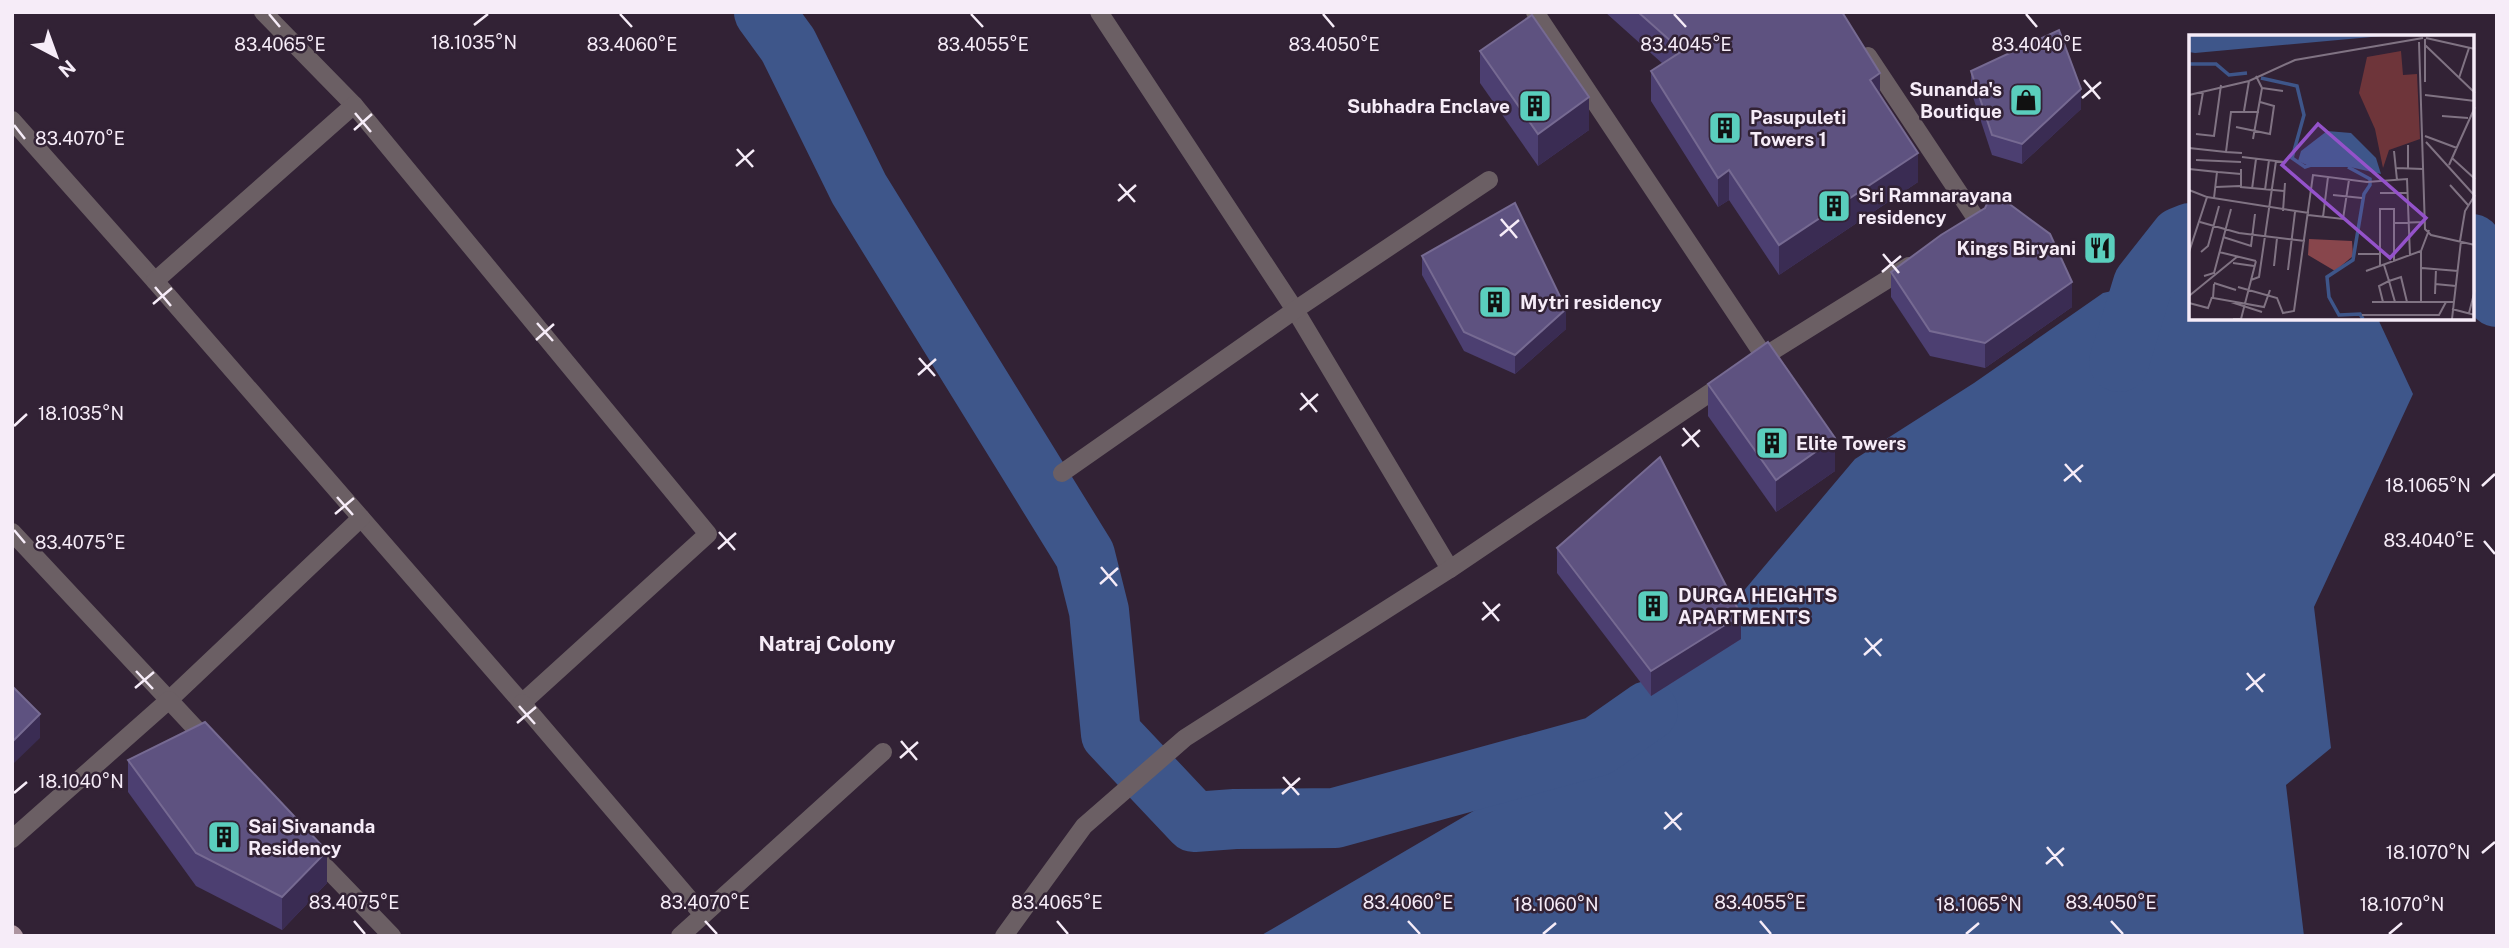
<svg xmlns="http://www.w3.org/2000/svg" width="2509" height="948" font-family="'Public Sans',sans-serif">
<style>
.water{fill:#3e568a}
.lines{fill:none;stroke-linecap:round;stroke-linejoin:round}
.river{stroke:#3e568a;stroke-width:60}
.minor{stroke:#6b5f64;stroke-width:18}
.tertiary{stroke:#6b5f64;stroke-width:18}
.primary{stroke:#ac949f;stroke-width:18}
.wall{fill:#4c3f71}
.shaded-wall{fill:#3a2c53}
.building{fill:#5e5280;stroke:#766a92;stroke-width:2}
.ticks{fill:none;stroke:#f6ecf8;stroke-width:2.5}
.labels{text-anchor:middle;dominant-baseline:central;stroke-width:5;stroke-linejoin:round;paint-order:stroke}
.poi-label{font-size:19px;font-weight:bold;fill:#f6ecf8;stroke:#322235;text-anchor:start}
.neighbourhood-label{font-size:21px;font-weight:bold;fill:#f6ecf8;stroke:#322235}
.inset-river{fill:none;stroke:#3e568a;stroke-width:3.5}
.inset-road{fill:none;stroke:#807383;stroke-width:2}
.view{fill:#9452ca;fill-opacity:0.15;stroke:#9452ca;stroke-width:3.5}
.inset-edge{fill:none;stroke:#f6ecf8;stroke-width:3.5}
.ticks-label{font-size:18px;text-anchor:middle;fill:#f6ecf8;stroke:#322235;stroke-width:5;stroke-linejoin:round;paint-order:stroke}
</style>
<rect width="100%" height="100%" fill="#322235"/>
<path class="water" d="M 2190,273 L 2190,318 L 2378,319 L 2413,394 L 2314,607 L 2331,748 L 2286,785 L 2304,936 L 1260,936 L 1588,744 L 1725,613 L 1855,459 L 1974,383 L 2103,293 Z"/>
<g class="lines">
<g class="river">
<path d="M 764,12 L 788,45 L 859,189 L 1085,555 L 1099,611 L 1111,734 L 1194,822 L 1235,819 L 1335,818 L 1598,746 L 1648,711"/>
<path d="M 2472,244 L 2497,297"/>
<path d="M 2119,362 L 2143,284 L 2180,237 L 2190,233"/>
</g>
<g class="minor">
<path d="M 1099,12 L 1295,310 L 1450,569"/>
<path d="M 1535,12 L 1764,356"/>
<path d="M 12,120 L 155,281 L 522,703 L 708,534 L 354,105 L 263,12"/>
<path d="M 155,281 L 354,105"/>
<path d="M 1062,473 L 1295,310 L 1489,180"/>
<path d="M 12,532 L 169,700 L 361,518"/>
<path d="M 522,703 L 703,915"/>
<path d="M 680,936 L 883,752"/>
</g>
<g class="tertiary">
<path d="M 1868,56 L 1979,223 L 1969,230"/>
<path d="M 1755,362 L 1909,266"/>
<path d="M 12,839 L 169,700 L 209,743"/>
<path d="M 312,853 L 392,936"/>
<path d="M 1004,936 L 1084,826 L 1185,738 L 1450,569 L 1729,380"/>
</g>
<path class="primary" d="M 12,934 L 14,936"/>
</g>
<g class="wall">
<path d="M 1605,12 L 1842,12 L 1880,95 L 1918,182 L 1779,275 L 1729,200 L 1718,207 L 1651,101 L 1651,71 L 1663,64 Z"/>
<path d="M 1480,51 L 1589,130 L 1538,166 L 1480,83 Z"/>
<path d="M 1971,71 L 2081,109 L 2022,164 L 1992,155 L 1971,91 Z"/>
<path d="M 1422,256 L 1566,329 L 1515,374 L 1464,351 L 1422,275 Z"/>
<path d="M 1891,272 L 2072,307 L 1985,368 L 1930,356 L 1891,297 Z"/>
<path d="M 1708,384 L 1835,471 L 1776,512 L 1708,416 Z"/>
<path d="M 1557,548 L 1741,639 L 1651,696 L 1557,573 Z"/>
<path d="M 128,760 L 327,883 L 282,930 L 196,886 L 128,792 Z"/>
</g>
<g class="shaded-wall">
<path d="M 1880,73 L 1880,103 L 1870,80 Z"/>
<path d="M 2081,89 L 2081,109 L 2022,164 L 2022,144 Z"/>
<path d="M 1589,97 L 1589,130 L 1538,166 L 1538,134 Z"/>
<path d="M 1918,153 L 1918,182 L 1779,275 L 1779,245 Z"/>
<path d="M 1729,170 L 1729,200 L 1718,207 L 1718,178 Z"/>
<path d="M 2072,282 L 2072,307 L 1985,368 L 1985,343 Z"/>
<path d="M 1566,309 L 1566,329 L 1515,374 L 1515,355 Z"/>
<path d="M 1835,438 L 1835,471 L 1776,512 L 1776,480 Z"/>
<path d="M 1741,615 L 1741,639 L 1651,696 L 1651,671 Z"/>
<path d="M 40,714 L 40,738 L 12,765 L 12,742 Z"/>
<path d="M 327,851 L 327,883 L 282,930 L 282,897 Z"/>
</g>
<g class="building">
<path d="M 1638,12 L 1842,12 L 1880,73 L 1870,80 L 1918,153 L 1779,245 L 1729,170 L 1718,178 L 1651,71 L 1682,51 Z"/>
<path d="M 1532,15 L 1589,97 L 1538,134 L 1480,51 Z"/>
<path d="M 2059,30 L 2081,89 L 2022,144 L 1992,135 L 1971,71 Z"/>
<path d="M 1996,194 L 2050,234 L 2072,282 L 1985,343 L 1930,331 L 1891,272 L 1941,235 L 1985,208 L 1990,198 Z"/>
<path d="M 1515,203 L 1566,309 L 1515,355 L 1464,332 L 1422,256 Z"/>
<path d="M 1768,342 L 1835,438 L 1776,480 L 1708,384 Z"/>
<path d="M 1660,457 L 1741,615 L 1651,671 L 1557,548 Z"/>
<path d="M 12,686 L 40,714 L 12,742 Z"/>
<path d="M 205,722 L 327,851 L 282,897 L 196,853 L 128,760 Z"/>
</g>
<path class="ticks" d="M 269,14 L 280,27M 620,14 L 632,27M 971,14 L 983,27M 1323,14 L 1334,27M 1674,14 L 1686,27M 2026,14 L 2037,27M 474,25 L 488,14M 2084,80 L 2100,99M 2082,98 L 2101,82M 355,113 L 371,132M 14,125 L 25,139M 354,130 L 372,114M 737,149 L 753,167M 736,166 L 754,150M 1119,184 L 1135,202M 1118,201 L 1136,185M 1501,219 L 1517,238M 1500,236 L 1519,220M 1883,254 L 1899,273M 1882,272 L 1901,256M 155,287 L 171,306M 153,304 L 172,288M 537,323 L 553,341M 536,340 L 554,324M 919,358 L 935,376M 918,375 L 936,359M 1301,393 L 1317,412M 1300,410 L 1318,394M 14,426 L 27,414M 1683,428 L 1699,447M 1682,446 L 1700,430M 2065,464 L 2081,482M 2064,481 L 2083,465M 2482,486 L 2495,474M 337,497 L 353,515M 335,514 L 354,498M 14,530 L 25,543M 719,532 L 735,550M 2484,541 L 2495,554M 718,549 L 736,533M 1101,567 L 1117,586M 1100,584 L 1118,568M 1483,602 L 1499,621M 1482,620 L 1500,604M 1865,638 L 1881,656M 1864,655 L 1882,639M 136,671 L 153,689M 2247,673 L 2263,692M 135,688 L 154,672M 2246,690 L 2265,674M 519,706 L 535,724M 517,723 L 536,707M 901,741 L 917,760M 900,758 L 918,742M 1283,777 L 1299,795M 14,793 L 27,782M 1282,794 L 1300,778M 1665,812 L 1681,830M 1664,829 L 1682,813M 2047,847 L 2063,866M 2482,853 L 2495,842M 2046,864 L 2064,848M 354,921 L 365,934M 705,921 L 717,934M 1057,921 L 1068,934M 1408,921 L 1420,934M 1760,921 L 1771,934M 2111,921 L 2123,934M 1543,934 L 1556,923M 1966,934 L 1979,923M 2389,934 L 2402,923"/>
<defs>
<symbol id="shop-square" viewBox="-11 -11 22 22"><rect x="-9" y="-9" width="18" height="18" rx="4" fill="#5acebd" stroke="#322235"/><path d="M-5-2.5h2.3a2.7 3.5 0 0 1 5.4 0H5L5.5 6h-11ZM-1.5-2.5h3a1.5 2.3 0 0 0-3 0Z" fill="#111"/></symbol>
<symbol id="building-square" viewBox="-11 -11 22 22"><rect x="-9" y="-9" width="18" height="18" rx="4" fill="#5acebd" stroke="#322235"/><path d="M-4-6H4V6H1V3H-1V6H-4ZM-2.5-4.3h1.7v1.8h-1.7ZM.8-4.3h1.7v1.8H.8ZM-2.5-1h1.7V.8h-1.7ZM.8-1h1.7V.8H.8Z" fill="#111"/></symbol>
<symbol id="restaurant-square" viewBox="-11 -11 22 22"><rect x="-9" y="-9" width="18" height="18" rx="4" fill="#5acebd" stroke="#322235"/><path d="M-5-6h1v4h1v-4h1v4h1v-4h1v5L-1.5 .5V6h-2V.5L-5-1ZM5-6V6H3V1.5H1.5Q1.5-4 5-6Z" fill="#111"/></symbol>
</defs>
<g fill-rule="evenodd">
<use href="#shop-square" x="2007" y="81" width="38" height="38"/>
<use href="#building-square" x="1516" y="87" width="38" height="38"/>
<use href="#building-square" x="1706" y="109" width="38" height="38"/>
<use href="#building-square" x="1815" y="187" width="38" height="38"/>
<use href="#restaurant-square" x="2081" y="229" width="38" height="38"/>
<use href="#building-square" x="1476" y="283" width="38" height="38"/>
<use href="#building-square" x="1753" y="424" width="38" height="38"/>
<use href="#building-square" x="1634" y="587" width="38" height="38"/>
<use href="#building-square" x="205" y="818" width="38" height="38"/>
</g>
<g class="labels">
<g class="poi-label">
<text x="2002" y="89" text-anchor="end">Sunanda's<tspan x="2002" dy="22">Boutique</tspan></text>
<text x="1510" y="106" text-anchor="end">Subhadra Enclave</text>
<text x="1750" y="117">Pasupuleti<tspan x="1750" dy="22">Towers 1</tspan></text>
<text x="1858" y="195">Sri Ramnarayana<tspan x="1858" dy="22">residency</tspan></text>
<text x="2076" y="248" text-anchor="end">Kings Biryani</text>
<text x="1520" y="302">Mytri residency</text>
<text x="1796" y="443">Elite Towers</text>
<text x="1678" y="595">DURGA HEIGHTS<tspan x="1678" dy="22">APARTMENTS</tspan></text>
<text x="248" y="826">Sai Sivananda<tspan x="248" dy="22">Residency</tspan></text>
</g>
<g class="neighbourhood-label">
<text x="827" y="643">Natraj Colony</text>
</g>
</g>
<g transform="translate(2189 35)">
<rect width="285" height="285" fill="#322235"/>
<path d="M 212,16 L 214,40 L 228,39 L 231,104 L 200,115 L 194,133 L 186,94 L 170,58 L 178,22 Z" fill="#6e353a"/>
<path d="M 120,204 L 163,206 L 164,221 L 146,236 L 119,220 Z" fill="#88464c"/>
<path d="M 0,1 L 193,1 L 6,18 L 0,17 ZM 138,96 L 162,98 L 187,123 L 192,139 L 161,132 L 122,132 L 109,126 L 112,116 Z" fill="#3e568a"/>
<path class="inset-river" d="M 0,29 L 27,29 L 40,40 L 58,38M 72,43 L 108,51 L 115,80 L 103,123 L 116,132 L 122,130M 159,132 L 181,144 L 181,150 L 175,159 L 164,225 L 138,242 L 140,262 L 150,280 L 171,279 L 174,284"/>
<path class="inset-road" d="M 237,3 L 286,14M 230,7 L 236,194 L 242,200 L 286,210M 236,10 L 286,58M 270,43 L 280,13M 236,47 L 236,4M 73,53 L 94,56M 0,60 L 60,46 L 106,25 L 234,3M 236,60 L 286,66M 55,76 L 60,46M 10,80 L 14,57M 253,81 L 279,83M 47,92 L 81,99 L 85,71 L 71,67M 7,99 L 25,101 L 32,50M 236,101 L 268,113M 64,104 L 73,53 L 67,41M 237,107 L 285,160M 0,113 L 37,117M 205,116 L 208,145M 53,118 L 37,117 L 42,77 L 70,77M 53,122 L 95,127M 263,123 L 286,144M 7,125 L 52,127M 260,130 L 286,72M 207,133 L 234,134M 219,133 L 219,110M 0,134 L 28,137 L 25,163M 52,134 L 52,152 L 95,156M 29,137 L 52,139M 261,150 L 279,170M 27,152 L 51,151M 63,154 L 67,124M 0,155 L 18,162 L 0,217M 76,155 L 80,125M 191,158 L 218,158M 144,160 L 173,163M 18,162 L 120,178M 94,176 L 96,148M 119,180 L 154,184 L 160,145M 134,182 L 139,142M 11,187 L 50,198 L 116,206M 205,188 L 236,187M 34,202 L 62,211 L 66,179M 271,206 L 276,176 L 286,160M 232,216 L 232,267M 12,217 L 19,211 L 30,171M 30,217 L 67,226M 169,219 L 191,219M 44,228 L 65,231M 85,231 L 88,203M 191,231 L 191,174 L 205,174 L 205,226M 233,233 L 269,236M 99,235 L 106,177M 177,236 L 232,216 L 240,195M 15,241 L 25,238 L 42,174M 62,245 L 70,242 L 87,126M 25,248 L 47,255M 25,249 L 24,263 L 75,272 L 81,255M 246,249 L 267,251M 49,252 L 88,263 L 94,278 L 105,276 L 124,140 L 178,147 L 218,144 L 221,221M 246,259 L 247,234M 0,261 L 49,221M 42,267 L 73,277M 183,267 L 264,267M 194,267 L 190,251 L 200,246 L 195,230M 206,267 L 200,246 L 212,242 L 218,267M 0,268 L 19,273 L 23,262M 263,274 L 286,280M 280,278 L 286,255M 173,280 L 250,280 L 257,267M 44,284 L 52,284 L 67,226M 263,284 L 272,206"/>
<path class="view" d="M 129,89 L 237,183 L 201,223 L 93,130 Z"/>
<rect width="285" height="285" class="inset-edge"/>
</g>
<g class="ticks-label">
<text x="474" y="49">18.1035°N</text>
<text x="280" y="51">83.4065°E</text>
<text x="632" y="51">83.4060°E</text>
<text x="983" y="51">83.4055°E</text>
<text x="1334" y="51">83.4050°E</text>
<text x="1686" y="51">83.4045°E</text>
<text x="2037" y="51">83.4040°E</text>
<text x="80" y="145">83.4070°E</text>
<text x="81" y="420">18.1035°N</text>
<text x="2428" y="492">18.1065°N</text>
<text x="2429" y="547">83.4040°E</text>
<text x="80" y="549">83.4075°E</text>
<text x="81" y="788">18.1040°N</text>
<text x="2428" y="859">18.1070°N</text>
<text x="354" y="909">83.4075°E</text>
<text x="705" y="909">83.4070°E</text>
<text x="1057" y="909">83.4065°E</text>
<text x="1408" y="909">83.4060°E</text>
<text x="1760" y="909">83.4055°E</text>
<text x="2111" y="909">83.4050°E</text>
<text x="1556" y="911">18.1060°N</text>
<text x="1979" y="911">18.1065°N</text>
<text x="2402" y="911">18.1070°N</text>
</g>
<rect width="2509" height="948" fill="none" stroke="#f6ecf8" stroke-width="28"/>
<g transform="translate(56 56) rotate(139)" stroke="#322235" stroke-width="5" paint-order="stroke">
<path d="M0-5L12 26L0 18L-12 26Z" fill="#f6ecf8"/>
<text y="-10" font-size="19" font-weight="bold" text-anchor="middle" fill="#f6ecf8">N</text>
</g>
</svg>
